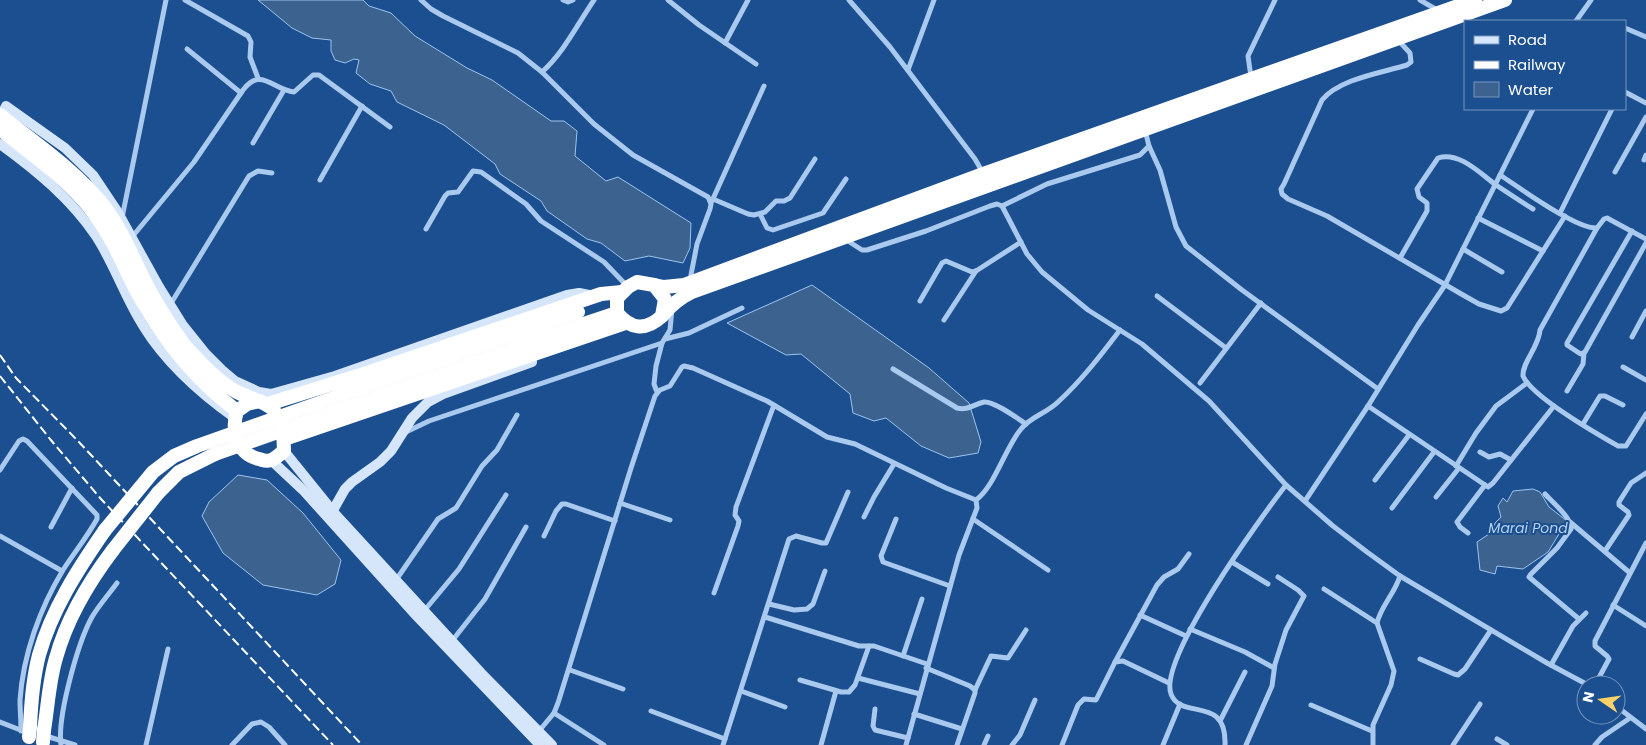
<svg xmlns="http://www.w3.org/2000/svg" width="1646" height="745" font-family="Poppins,sans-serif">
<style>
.water{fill:#3c6290;stroke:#9cc4f0}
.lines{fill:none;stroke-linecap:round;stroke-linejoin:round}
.street{stroke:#a9c9ee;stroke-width:5}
.secondary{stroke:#d6e6fa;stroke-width:10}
.highway{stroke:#fff;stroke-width:14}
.rail{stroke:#fff;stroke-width:2;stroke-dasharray:9 4;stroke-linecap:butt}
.highway-bridge{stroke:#fff;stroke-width:14}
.labels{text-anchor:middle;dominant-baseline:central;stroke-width:4;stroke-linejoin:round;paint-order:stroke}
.water-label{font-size:14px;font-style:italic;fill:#b5d3f5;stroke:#1b4f8f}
</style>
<rect width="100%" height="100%" fill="#1b4f8f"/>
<g class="water">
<path d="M 258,0 L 363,0 L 369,6 L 391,13 L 415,36 L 467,68 L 492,80 L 551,121 L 564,121 L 577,131 L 575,156 L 606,181 L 618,177 L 691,223 L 690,248 L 683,263 L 649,256 L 625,261 L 601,243 L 587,239 L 547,211 L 541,201 L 500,174 L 495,164 L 444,125 L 397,102 L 391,91 L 370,84 L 356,73 L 359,60 L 354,59 L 345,63 L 335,60 L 331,51 L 331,40 L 312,38 L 292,28 Z"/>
<path d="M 812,285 L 929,368 L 969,403 L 981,442 L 978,453 L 949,458 L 921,446 L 886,418 L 874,421 L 853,413 L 850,394 L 801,354 L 786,355 L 727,323 Z"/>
<path d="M 238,475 L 267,480 L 303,513 L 341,560 L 335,584 L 317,595 L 263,585 L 223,553 L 202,516 L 209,502 Z"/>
<path d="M 1533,489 L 1540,492 L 1549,507 L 1567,521 L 1548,552 L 1523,569 L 1497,566 L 1495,574 L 1480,570 L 1477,542 L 1492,532 L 1495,523 L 1501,517 L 1498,506 L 1503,498 L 1507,502 L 1513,491 Z"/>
</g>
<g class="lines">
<g class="street">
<path d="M 185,0 L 248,36 L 251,42 L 250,57 L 258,78"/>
<path d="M 421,0 L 431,9 L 443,16 L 518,53 L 542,72 L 594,124 L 633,155 L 708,197 L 711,204 L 710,209 L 697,244 L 690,280"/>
<path d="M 563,0 L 568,2 L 573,0"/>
<path d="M 668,0 L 699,25 L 756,64"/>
<path d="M 849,0 L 890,47 L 975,159 L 983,173"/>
<path d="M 1420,0 L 1439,11"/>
<path d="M 1576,21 L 1591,0"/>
<path d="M 1625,28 L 1646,37"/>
<path d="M 1398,40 L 1410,53 L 1411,62 L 1407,65 C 1381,73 1339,79 1322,100 L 1284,184 L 1281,189 L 1282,194 L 1288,199 L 1327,216 L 1463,295 L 1479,304 L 1501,311 L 1507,308 L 1565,216"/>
<path d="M 725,43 L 748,0"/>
<path d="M 187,49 L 241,93"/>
<path d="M 908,70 L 934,0"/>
<path d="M 542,72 C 564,52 577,25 594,0"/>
<path d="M 1251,77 L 1248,56 L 1275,0"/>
<path d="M 1625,92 L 1646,103"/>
<path d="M 253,143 L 284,90"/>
<path d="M 1149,146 L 1160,170 L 1176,227 L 1186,246 L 1242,290 L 1378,389"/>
<path d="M 1644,160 L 1646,155"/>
<path d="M 1615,172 L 1646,117"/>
<path d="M 1500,175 C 1520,188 1576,229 1597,228 L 1604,219 L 1607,218 L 1646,239"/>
<path d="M 320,180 L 362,106"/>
<path d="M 713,199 L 748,214 L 754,215 L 765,212 L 776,201 L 784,201 L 790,198 L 815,159"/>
<path d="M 712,201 L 764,86"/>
<path d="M 1002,206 L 1047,184 L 1140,155 L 1149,146 L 1145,130"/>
<path d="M 1560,213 L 1612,109"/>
<path d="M 760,214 L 767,228 L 773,230 L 823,213 L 846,179"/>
<path d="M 122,218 L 166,0"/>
<path d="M 1478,218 L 1543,251"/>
<path d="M 1597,228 L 1540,330 C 1539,347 1522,362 1523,376 C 1532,397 1597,434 1618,446 L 1626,446 L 1646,414"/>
<path d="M 426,229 L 445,196 L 448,193 L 458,192 L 473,171 L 481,172 L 526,204 L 541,221 L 604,262 L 628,287"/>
<path d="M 1632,231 L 1567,343 L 1567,345 L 1579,353 L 1581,354 L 1585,352 L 1646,243"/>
<path d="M 132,237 L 194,162 L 243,90 C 261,66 273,90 294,92 L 313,75 L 319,75 L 390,127"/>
<path d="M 845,239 L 862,250 L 867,250 L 926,231 L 990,206 L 997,204 L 1002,206 L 1027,254 L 1042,272 L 1088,310 L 1142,344 L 1209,401 L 1286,485 L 1333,526 L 1367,552 L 1400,576 L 1547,663 L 1588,685"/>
<path d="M 1463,249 L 1502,272"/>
<path d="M 1400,258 L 1427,211 L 1427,203 L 1419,197 L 1417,189 L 1438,158 C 1459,151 1481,174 1496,185 C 1508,193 1520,201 1533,209"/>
<path d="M 1157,296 L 1226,348"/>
<path d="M 920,301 L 942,263 L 946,261 L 972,272 L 976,271 L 1021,242"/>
<path d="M 170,305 L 249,176 L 258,171 L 272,173"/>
<path d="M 944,320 L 976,271"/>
<path d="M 1632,337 L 1646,311"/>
<path d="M 665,339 L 689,333 L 742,308"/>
<path d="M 1623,367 L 1646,380"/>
<path d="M 893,369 L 957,408 C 968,411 974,404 984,402 C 994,401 1017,418 1026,424"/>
<path d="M 1200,383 L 1261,303"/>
<path d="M 1567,391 L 1583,364 L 1584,353"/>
<path d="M 657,392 L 654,384 L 656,366 L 662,343 L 670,330 L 672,309"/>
<path d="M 1368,406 L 1488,487 L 1493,483 L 1554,406"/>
<path d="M 1583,424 L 1600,396 L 1605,396 L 1623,405"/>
<path d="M 406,432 L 429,421 L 662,343"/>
<path d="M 1480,452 L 1489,457 L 1500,454 L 1511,460"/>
<path d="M 1456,466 L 1476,433 L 1496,406 L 1527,383"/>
<path d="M 0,470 L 19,441 L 23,439 L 27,441 L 97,515 L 97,519 C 87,537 74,553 63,570 C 40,608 23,655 20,700 C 20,710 21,720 21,731"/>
<path d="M 1375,480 L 1409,435"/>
<path d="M 1545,494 C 1552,502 1572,518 1571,529 L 1557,548 L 1531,574 L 1529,577 L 1579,619"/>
<path d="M 1436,497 L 1459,468"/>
<path d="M 1305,501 L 1368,406 L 1418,325 L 1445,285 L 1533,109"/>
<path d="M 620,503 L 670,520"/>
<path d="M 1392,508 L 1434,452"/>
<path d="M 864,517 L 874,497 L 894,464"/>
<path d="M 896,519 L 881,556 L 883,562 L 950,586"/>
<path d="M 973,519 L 1048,570"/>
<path d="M 1570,522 L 1630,573"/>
<path d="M 51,527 L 72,488"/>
<path d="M 1468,533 L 1460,527 L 1457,522 L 1485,485"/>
<path d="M 0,536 L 62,571"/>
<path d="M 544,536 L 556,511 L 562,504 L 566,504 L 615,521"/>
<path d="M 1605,551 L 1629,515 L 1628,512 L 1619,505 L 1619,502 L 1631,483 L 1646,473"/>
<path d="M 1232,562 L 1268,584"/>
<path d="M 396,580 L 438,519 L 456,508 L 482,466 L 497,450 L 517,415"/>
<path d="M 1324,589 L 1377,623"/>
<path d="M 714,593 L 738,526 L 739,521 L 735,515 L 736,507 L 774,405"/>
<path d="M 769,604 L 794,610 L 807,609 L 813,604 L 825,571"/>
<path d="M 1613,605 L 1646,626"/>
<path d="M 424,611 L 459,569 L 506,495"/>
<path d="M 1140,615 L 1186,636"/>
<path d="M 765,617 L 859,646 L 874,646 L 927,664"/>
<path d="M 1190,629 L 1245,652 L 1274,668"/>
<path d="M 452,641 L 485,599 L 526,527"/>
<path d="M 903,656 L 922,599"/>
<path d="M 1420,659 L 1454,674 L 1458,675 L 1465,669 L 1491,630"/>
<path d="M 1115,662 L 1157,585 L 1164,577 L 1178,569 L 1189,554"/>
<path d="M 1551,665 L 1573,626 L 1586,613"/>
<path d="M 926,668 L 970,686 L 975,690 L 975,693 L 957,745"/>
<path d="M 570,670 L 623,689"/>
<path d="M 858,678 L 920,694"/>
<path d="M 800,680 L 841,692 L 849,692 L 855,685 L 869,646"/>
<path d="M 1595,685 L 1609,659 L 1607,656 L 1595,646 L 1595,641 L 1646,543"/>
<path d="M 975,690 L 991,656 L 1008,658 L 1026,630"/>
<path d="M 741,691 L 785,707"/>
<path d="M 1311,705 L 1372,731"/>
<path d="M 1616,706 L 1646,729"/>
<path d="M 875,709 L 873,726 L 875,730 L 908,738"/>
<path d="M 651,711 L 725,739"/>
<path d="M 554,713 L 604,745"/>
<path d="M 914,714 L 962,729"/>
<path d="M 1221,719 L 1245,672"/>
<path d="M 0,722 L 23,731"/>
<path d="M 539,731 L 554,713 L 558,703 L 631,468 L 655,396 L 660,390 L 670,386 L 682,367 L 684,366 L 693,368 L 767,401 L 827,437 L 855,444 L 946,488 L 976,500 C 995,486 1005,448 1021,429 C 1030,417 1047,413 1058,402 C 1081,381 1101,355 1120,330"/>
<path d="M 46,736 L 75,745"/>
<path d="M 1497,739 L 1507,745"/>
<path d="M 61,745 C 57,717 78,642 92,617 C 99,605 109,594 117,583"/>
<path d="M 146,745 L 168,649"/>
<path d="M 232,745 L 252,724 L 261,722 L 269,727 L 285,745"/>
<path d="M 723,745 L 789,539 L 796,536 L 822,543 L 826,543 L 848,492"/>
<path d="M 821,745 L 836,691"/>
<path d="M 906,745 L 959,555 L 977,508 L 976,500"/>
<path d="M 984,745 L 988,736"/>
<path d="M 1012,745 L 1020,735 L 1035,700"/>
<path d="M 1062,745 L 1078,705 L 1084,699 L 1096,700 L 1115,662 L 1123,661 L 1169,683"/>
<path d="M 1163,745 L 1180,704"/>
<path d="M 1225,745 C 1227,694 1181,721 1171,694 C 1158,659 1261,517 1286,485"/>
<path d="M 1246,745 L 1272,686 L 1275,664 L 1286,630 L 1304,596 L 1298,590 L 1278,577"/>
<path d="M 1373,745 L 1373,725 L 1391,685 L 1394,671 L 1377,623 C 1381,606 1395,593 1400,576"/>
<path d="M 1453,745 L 1480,704"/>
<path d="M 1595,745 L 1602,737 L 1630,718"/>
</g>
<g class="secondary">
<path d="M 0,119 L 6,106 L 65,148 L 93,175 L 117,211 L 159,287 L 182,324 L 206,354 L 222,370 L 235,381 L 259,392 L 271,394 L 335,376 L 567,295 L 579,293 L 594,296"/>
<path d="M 0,144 C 36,170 71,199 96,236 C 115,265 125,298 144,327 C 167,364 200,393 235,418"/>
<path d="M 284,451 L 335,514 L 481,673 L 552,745"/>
<path d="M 271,460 L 303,490 L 413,612 L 540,745"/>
<path d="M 332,512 L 345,489 L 352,482 L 380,462 L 391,451 L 412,418 L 428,402 L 443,394 L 532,362"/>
</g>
<g class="highway">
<path d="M 0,129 C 36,158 77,185 102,225 C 118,248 127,275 141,299 C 165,342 197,381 237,411"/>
<path d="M 637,282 L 654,285 L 665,299 L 662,316 C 646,331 631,330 617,313 L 617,298 L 628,287 Z"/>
<path d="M 654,285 L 664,287 L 684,285 L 983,174 L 1475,0"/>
<path d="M 662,316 C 671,305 679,298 692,292 L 1505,0"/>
<path d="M 584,324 L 617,313"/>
<path d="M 185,346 C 200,362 216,380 235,391 C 248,398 263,400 274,410"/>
<path d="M 260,401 L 247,404 L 237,411 C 231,430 237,454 259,459 C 263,460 267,462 271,460 C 275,459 280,454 284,451 L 283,429"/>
<path d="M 268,404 L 364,374 L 601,294 L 622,292"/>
<path d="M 284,439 L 625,323"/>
<path d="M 158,493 L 179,472 L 215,454"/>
<path d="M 30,727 C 31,703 33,678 39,655 C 52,609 78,569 105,530"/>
<path d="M 44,730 C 48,706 49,681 56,658 C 67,618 88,583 113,550"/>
</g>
<g class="rail">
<path d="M 0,355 L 16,378 L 77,440 L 362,745"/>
<path d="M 0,376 L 50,439 L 101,499 L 333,745"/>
</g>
<g class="highway-bridge">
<path d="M 0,115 C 36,144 74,169 103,205 C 120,227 131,253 143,278 C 155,302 169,324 185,346"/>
<path d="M 215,454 L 584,324"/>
<path d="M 105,530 L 153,472 L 174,456 L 197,446 L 578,312"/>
<path d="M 113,550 L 158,493"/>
<path d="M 29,737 L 30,727"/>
<path d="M 43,742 L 44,730"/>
</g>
</g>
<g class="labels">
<g class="water-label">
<text x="1528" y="528">Marai Pond</text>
</g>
</g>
<rect x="1464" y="20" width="162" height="90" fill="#1b4f8f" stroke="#7695bc"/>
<rect x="1474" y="36" width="25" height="8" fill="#d6e6fa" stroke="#7695bc"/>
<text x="1508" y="45" font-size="15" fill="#ffffff">Road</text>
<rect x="1474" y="61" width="25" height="8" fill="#ffffff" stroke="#7695bc"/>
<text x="1508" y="70" font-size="15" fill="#ffffff">Railway</text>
<rect x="1474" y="82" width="25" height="15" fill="#3c6290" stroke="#7695bc"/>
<text x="1508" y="95" font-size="15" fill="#ffffff">Water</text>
<g transform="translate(1601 700) rotate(283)"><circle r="24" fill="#1b4f8f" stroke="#7695bc"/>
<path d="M0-4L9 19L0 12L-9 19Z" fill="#ffd166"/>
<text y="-8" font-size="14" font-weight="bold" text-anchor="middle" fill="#ffffff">N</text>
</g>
</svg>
